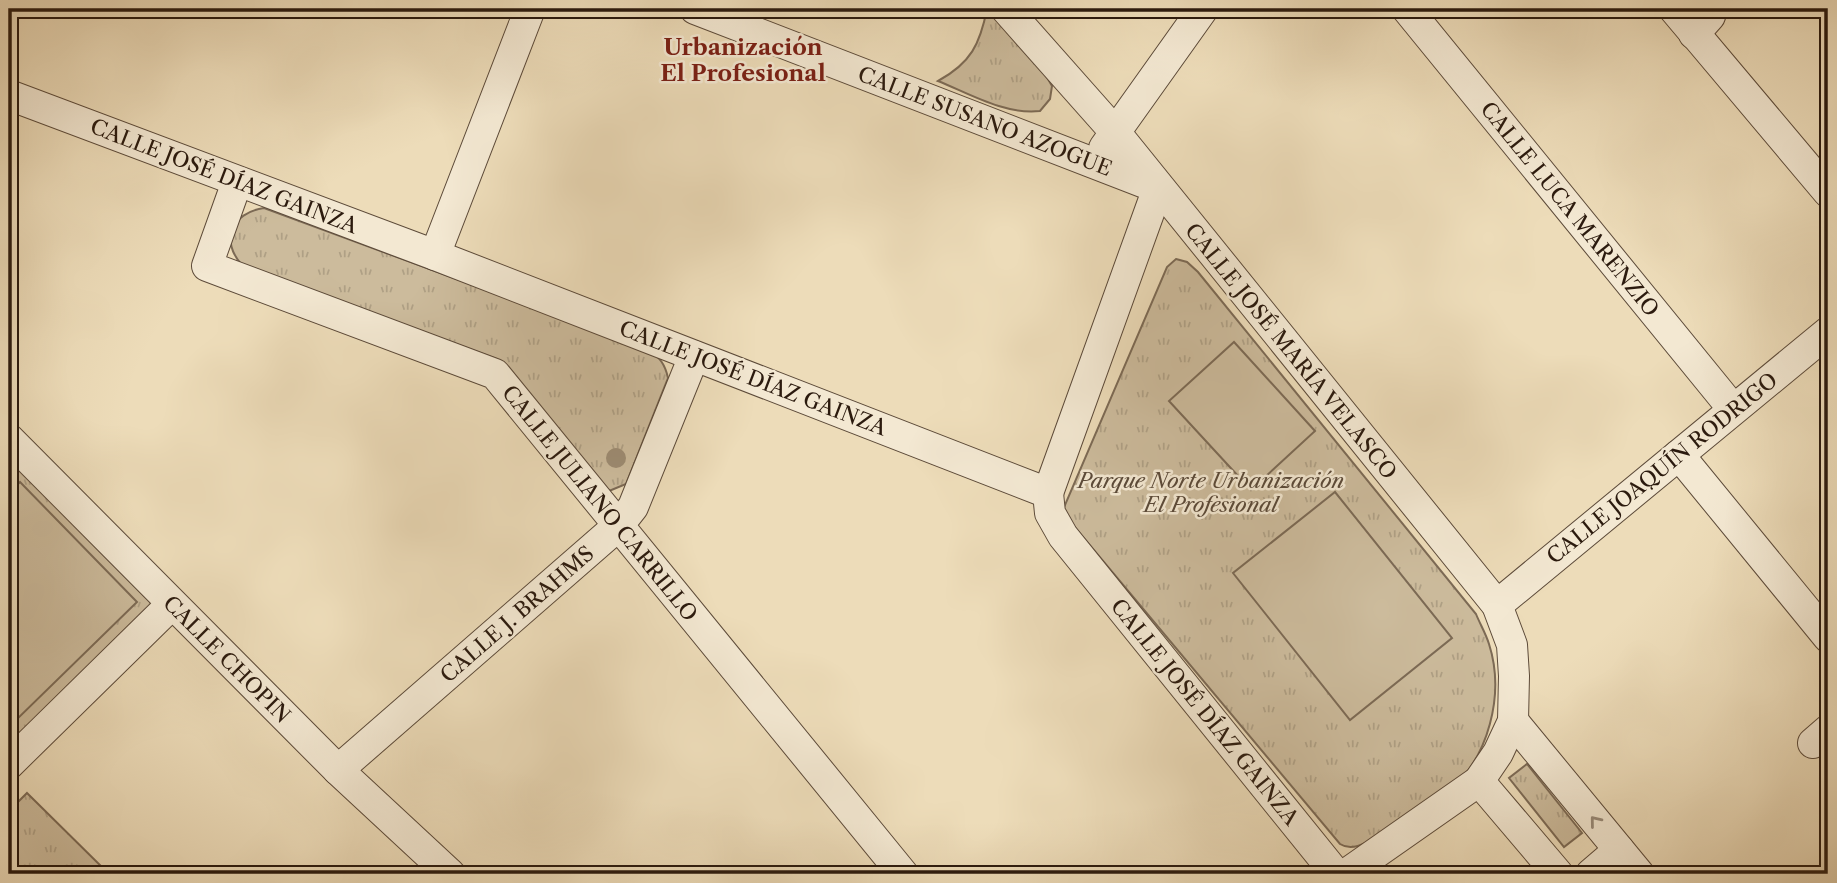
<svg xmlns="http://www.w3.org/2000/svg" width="1837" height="883" font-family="'Libre Caslon Text',serif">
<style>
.grass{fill:url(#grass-tufts);stroke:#7c6a55;stroke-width:2}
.garden{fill:#ccbb9c;stroke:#7c6a55;stroke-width:2}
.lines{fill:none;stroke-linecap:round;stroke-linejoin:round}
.minor-casing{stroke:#5c4a39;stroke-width:32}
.minor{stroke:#f3e8d2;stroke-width:30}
.tree{fill:#9d8c73}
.oneway{stroke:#998b7a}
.labels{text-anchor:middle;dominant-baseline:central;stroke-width:5;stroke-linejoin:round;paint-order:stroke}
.street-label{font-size:21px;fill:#2b1a0e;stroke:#f3e8d2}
.park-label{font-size:21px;font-style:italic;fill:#5b4a39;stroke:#f3e8d2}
.neighbourhood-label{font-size:23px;font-weight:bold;fill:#7a1f14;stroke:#f3e8d2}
</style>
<defs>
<pattern id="grass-tufts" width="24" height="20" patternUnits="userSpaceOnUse" patternTransform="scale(1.75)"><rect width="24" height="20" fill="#ccbb9c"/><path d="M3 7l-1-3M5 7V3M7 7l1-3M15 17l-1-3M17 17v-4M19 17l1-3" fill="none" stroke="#afa085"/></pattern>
</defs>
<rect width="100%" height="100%" fill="#eddcb9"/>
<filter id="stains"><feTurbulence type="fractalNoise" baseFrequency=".00286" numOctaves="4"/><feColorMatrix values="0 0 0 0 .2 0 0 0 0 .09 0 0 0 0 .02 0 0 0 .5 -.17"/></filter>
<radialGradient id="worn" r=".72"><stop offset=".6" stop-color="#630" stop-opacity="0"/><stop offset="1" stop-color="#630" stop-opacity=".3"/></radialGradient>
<g class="grass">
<path d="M 987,9 L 995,9 L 1037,60 L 1052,86 L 1050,99 L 1040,111 C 1005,115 970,94 938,81 C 971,63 980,44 987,9 Z"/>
<path d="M 264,208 L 649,350 C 660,358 665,364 668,378 L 626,484 L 609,491 L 497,359 L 242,265 C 220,241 231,213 264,208 Z"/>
<path d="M 1176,259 L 1187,262 L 1198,272 L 1476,614 C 1480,624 1486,634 1489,644 C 1505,694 1489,758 1448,792 C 1430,808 1405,822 1384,833 C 1370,840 1354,853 1340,844 L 1062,512 L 1167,267 Z"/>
<path d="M 9,455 L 151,601 L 150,609 L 9,752 Z"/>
<path d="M 1527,764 L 1582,833 L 1564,847 L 1509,778 Z"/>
<path d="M 27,793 L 109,874 L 18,874 L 10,868 L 9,811 Z"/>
</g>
<g class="garden">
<path d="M 1234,342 L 1315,431 L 1251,490 L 1169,401 Z"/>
<path d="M 20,482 L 137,602 L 9,727 L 9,493 Z"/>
<path d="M 1335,492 L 1452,638 L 1350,720 L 1233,573 Z"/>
</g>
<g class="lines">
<defs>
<g id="minor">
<path d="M 695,9 L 1158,188"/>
<path d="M 1006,9 L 1115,132 L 1497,605 L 1512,645 L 1514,676 L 1513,721 L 1498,753 L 1479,781 L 1346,874"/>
<path d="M 1407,9 L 1733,409"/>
<path d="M 1674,9 L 1828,192"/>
<path d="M 1694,34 L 1710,16 L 1712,9"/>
<path d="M 9,95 L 435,255 L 1048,493 L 1050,513 L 1063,536 L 1336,874"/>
<path d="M 1104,148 L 1203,9"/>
<path d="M 237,182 L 207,266 L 495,374 L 903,874"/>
<path d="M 435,255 L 530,9"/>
<path d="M 9,439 L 338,770 L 450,874"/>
<path d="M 1679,455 L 1828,637"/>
<path d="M 1048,493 L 1158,188"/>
<path d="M 1497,605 L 1828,332"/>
<path d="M 1513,721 L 1639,874"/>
<path d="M 1813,743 L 1828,730"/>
<path d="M 9,764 L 172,604"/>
<path d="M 338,770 L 618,526 L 633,507 L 694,356"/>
<path d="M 1479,781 L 1558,874"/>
<path d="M 1591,874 L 1619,850"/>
</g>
</defs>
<use href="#minor" class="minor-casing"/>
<use href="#minor" class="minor"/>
</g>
<circle class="tree" cx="616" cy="458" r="10"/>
<defs><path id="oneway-chevron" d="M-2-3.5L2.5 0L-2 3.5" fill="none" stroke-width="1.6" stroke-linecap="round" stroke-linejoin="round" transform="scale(1.75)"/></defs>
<use class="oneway" href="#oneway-chevron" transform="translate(1595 821) rotate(-129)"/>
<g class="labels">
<g class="street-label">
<text transform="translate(985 121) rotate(21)">CALLE SUSANO AZOGUE</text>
<text transform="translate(224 176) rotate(21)">CALLE JOSÉ DÍAZ GAINZA</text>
<text transform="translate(1570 209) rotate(51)">CALLE LUCA MARENZIO</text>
<text transform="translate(1291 351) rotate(51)">CALLE JOSÉ MARÍA VELASCO</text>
<text transform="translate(753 378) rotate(21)">CALLE JOSÉ DÍAZ GAINZA</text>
<text transform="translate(1662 468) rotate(-39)">CALLE JOAQUÍN RODRIGO</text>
<text transform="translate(600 503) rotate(51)">CALLE JULIANO CARRILLO</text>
<text transform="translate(517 614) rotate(-41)">CALLE J. BRAHMS</text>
<text transform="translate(227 659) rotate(45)">CALLE CHOPIN</text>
<text transform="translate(1205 712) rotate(51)">CALLE JOSÉ DÍAZ GAINZA</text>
</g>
<g class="park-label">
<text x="1211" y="480">Parque Norte Urbanización<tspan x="1211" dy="24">El Profesional</tspan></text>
</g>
<g class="neighbourhood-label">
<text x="743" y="47">Urbanización<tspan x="743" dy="26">El Profesional</tspan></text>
</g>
</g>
<rect width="1837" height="883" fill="none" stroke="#eddcb9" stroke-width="35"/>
<rect x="10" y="10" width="1816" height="862" fill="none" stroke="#2b1a0e" stroke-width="3.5"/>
<rect x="18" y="18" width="1802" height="848" fill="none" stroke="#2b1a0e" stroke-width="2"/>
<rect width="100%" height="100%" filter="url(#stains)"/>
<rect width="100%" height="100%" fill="url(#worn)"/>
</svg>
